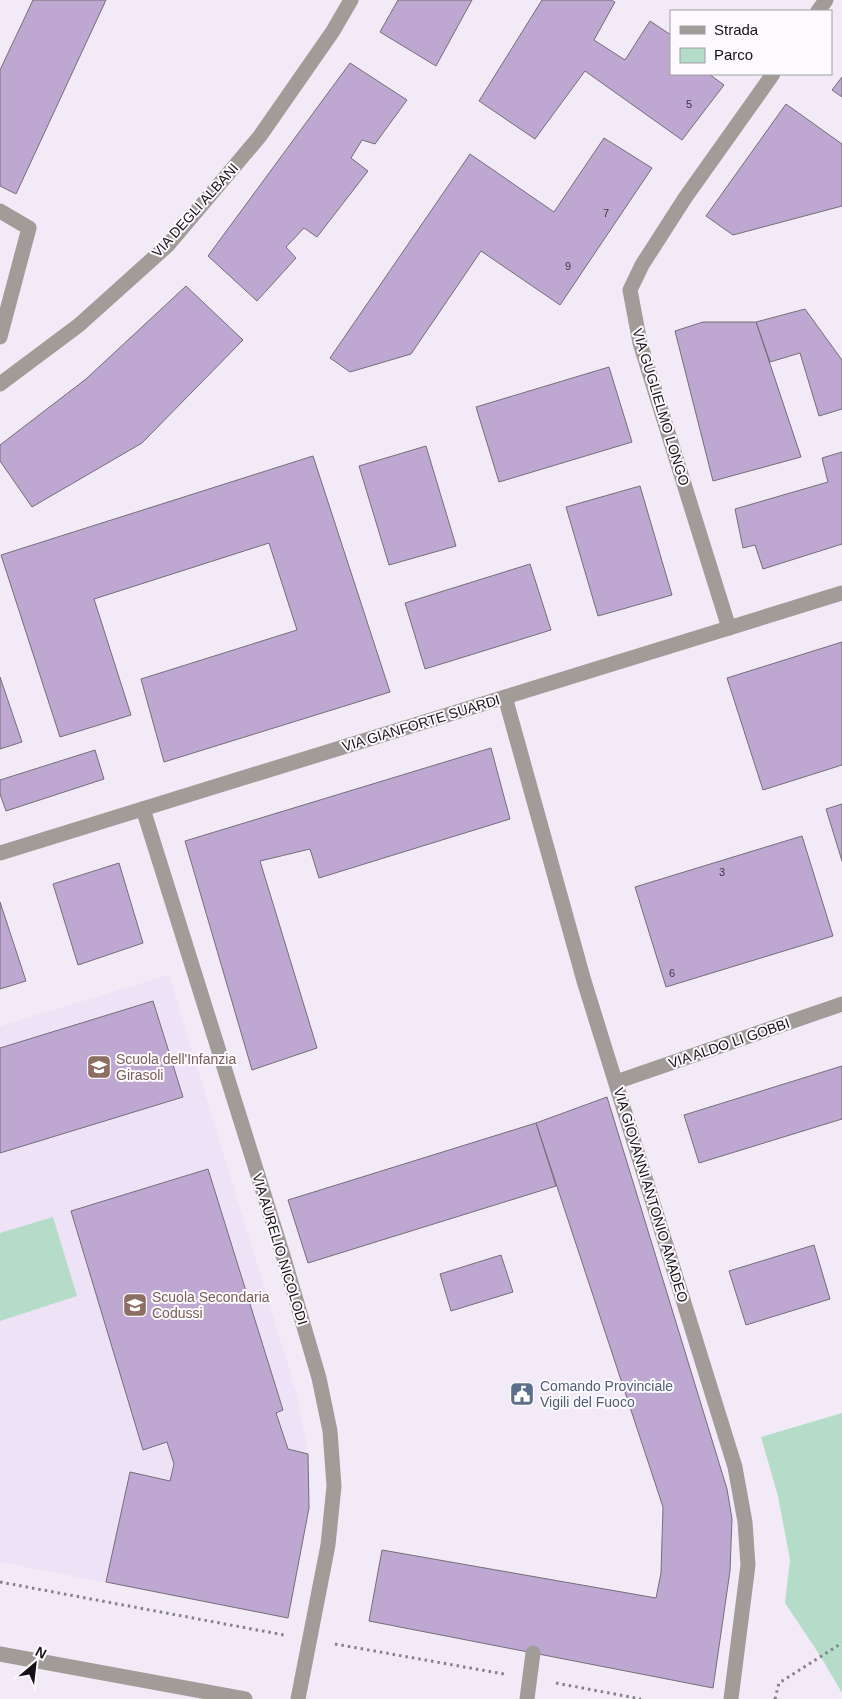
<svg xmlns="http://www.w3.org/2000/svg" width="842" height="1699" font-family="Arial,sans-serif">
<style>
.built{fill:#ede2f6}
.green{fill:#b4dcc8}
.building{fill:#bea7d0;stroke:#746e79}
.lines{fill:none;stroke-linecap:round;stroke-linejoin:round}
.path{stroke:#858189;stroke-width:3;stroke-dasharray:2.5 4;stroke-linecap:butt}
.minor{stroke:#a29c99;stroke-width:15}
.labels{text-anchor:middle;dominant-baseline:central;stroke-width:4;stroke-linejoin:round;paint-order:stroke}
.number-label{font-size:11px;fill:#3f3845}
.street-label{font-size:14px;fill:#151317;stroke:#fdfaff}
.education-label{font-size:14px;fill:#785e54;stroke:#fdfaff;text-anchor:start}
.service-label{font-size:14px;fill:#4e5e75;stroke:#fdfaff;text-anchor:start}
</style>
<rect width="100%" height="100%" fill="#f2ebf7"/>
<path class="built" d="M 169,975 L 297,1395 L 308,1454 L 309,1508 L 288,1618 L 0,1562 L 0,1026 Z"/>
<g class="green">
<path d="M 53,1217 L 77,1296 L 0,1321 L 0,1233 Z"/>
<path d="M 842,1413 L 842,1693 L 821,1657 L 785,1603 L 790,1560 L 778,1496 L 761,1437 Z"/>
</g>
<g class="building">
<path d="M 33,0 L 106,0 L 16,194 L 0,186 L 0,70 Z"/>
<path d="M 398,0 L 472,0 L 436,66 L 380,32 Z"/>
<path d="M 542,0 L 611,0 L 615,2 L 594,40 L 625,60 L 650,21 L 671,35 L 671,74 L 709,74 L 724,85 L 682,140 L 585,71 L 535,139 L 479,101 Z"/>
<path d="M 350,63 L 407,100 L 375,144 L 362,140 L 351,158 L 368,171 L 317,237 L 304,228 L 286,247 L 296,258 L 257,301 L 208,256 Z"/>
<path d="M 842,77 L 842,97 L 832,90 Z"/>
<path d="M 786,104 L 842,144 L 842,206 L 733,235 L 706,216 Z"/>
<path d="M 604,138 L 652,168 L 560,305 L 481,251 L 411,354 L 350,372 L 330,358 L 470,154 L 554,212 Z"/>
<path d="M 186,286 L 243,340 L 142,443 L 32,507 L 0,461 L 0,445 L 86,379 Z"/>
<path d="M 805,309 L 842,360 L 842,409 L 819,416 L 800,353 L 770,362 L 756,322 Z"/>
<path d="M 703,322 L 756,322 L 801,457 L 713,481 L 675,331 Z"/>
<path d="M 609,367 L 632,442 L 499,482 L 476,407 Z"/>
<path d="M 426,446 L 456,546 L 389,565 L 359,466 Z"/>
<path d="M 842,452 L 842,544 L 763,569 L 755,545 L 743,548 L 735,509 L 828,482 L 822,458 Z"/>
<path d="M 313,456 L 390,692 L 164,762 L 141,679 L 297,630 L 269,543 L 94,599 L 131,715 L 60,737 L 1,555 Z"/>
<path d="M 640,486 L 672,595 L 598,616 L 566,507 Z"/>
<path d="M 530,564 L 551,630 L 425,669 L 405,603 Z"/>
<path d="M 842,642 L 842,765 L 763,790 L 727,678 Z"/>
<path d="M 0,677 L 22,742 L 0,749 Z"/>
<path d="M 491,748 L 510,819 L 319,878 L 310,849 L 260,861 L 317,1048 L 252,1070 L 185,841 Z"/>
<path d="M 95,750 L 104,779 L 6,811 L 0,794 L 0,780 Z"/>
<path d="M 842,804 L 842,861 L 826,809 Z"/>
<path d="M 802,836 L 833,936 L 666,987 L 635,887 Z"/>
<path d="M 119,863 L 143,943 L 78,965 L 53,884 Z"/>
<path d="M 0,902 L 26,981 L 0,989 Z"/>
<path d="M 153,1001 L 183,1097 L 0,1153 L 0,1048 Z"/>
<path d="M 842,1066 L 842,1119 L 699,1163 L 684,1115 Z"/>
<path d="M 607,1097 L 727,1489 L 732,1519 L 730,1571 L 713,1688 L 369,1621 L 382,1550 L 656,1598 L 661,1573 L 663,1507 L 536,1123 Z"/>
<path d="M 536,1123 L 556,1186 L 308,1263 L 288,1200 Z"/>
<path d="M 208,1169 L 283,1410 L 276,1413 L 288,1449 L 308,1454 L 309,1508 L 288,1618 L 106,1582 L 130,1472 L 170,1481 L 174,1464 L 167,1442 L 143,1450 L 71,1211 Z"/>
<path d="M 814,1245 L 830,1299 L 746,1325 L 729,1271 Z"/>
<path d="M 501,1255 L 513,1292 L 451,1311 L 440,1274 Z"/>
</g>
<g class="lines">
<g class="path">
<path d="M 0,1582 L 284,1635"/>
<path d="M 335,1644 L 504,1674"/>
<path d="M 556,1683 L 641,1699"/>
<path d="M 775,1699 L 779,1683 L 842,1643"/>
</g>
<g class="minor">
<path d="M 818,11 L 826,0"/>
<path d="M 0,211 L 29,228 L 0,337"/>
<path d="M 0,384 L 79,325 L 168,245 L 260,136 L 333,31 L 351,0"/>
<path d="M 729,628 L 640,343 L 630,290 L 642,265 L 685,198 L 773,74"/>
<path d="M 505,697 L 584,981 L 735,1467 L 745,1522 L 748,1565 L 731,1699"/>
<path d="M 143,809 L 282,1252 L 319,1378 L 330,1431 L 334,1486 L 328,1545 L 298,1699"/>
<path d="M 0,853 L 842,593"/>
<path d="M 616,1082 L 842,1004"/>
<path d="M 0,1654 L 245,1699"/>
<path d="M 527,1699 L 533,1653"/>
</g>
</g>
<defs>
<symbol id="school-square" viewBox="-11 -11 22 22"><rect x="-9" y="-9" width="18" height="18" rx="4" fill="#8d6e63" stroke="#fdfaff"/><path d="M0-5L7-2L0 1L-7-2ZM-4 1L0 2.5L4 1V4Q0 6-4 4Z" fill="#fff"/></symbol>
<symbol id="civic-square" viewBox="-11 -11 22 22"><rect x="-9" y="-9" width="18" height="18" rx="4" fill="#5c6f8a" stroke="#fdfaff"/><path d="M-.6-6.5H3V-4.5H.6V-3L4-1V1h2V6H-6V1h2V-1L-.6-3ZM-1.2 2.5V6h2.4V2.5Z" fill="#fff"/></symbol>
</defs>
<g fill-rule="evenodd">
<use href="#school-square" x="85" y="1053" width="28" height="28"/>
<use href="#school-square" x="121" y="1291" width="28" height="28"/>
<use href="#civic-square" x="508" y="1380" width="28" height="28"/>
</g>
<g class="labels">
<g class="number-label">
<text x="689" y="104">5</text>
<text x="606" y="213">7</text>
<text x="568" y="266">9</text>
<text x="722" y="872">3</text>
<text x="672" y="973">6</text>
</g>
<g class="street-label">
<text transform="translate(195 210) rotate(-48)">VIA DEGLI ALBANI</text>
<text transform="translate(661 407) rotate(73)">VIA GUGLIELMO LONGO</text>
<text transform="translate(421 723) rotate(-17)">VIA GIANFORTE SUARDI</text>
<text transform="translate(729 1043) rotate(-19)">VIA ALDO LI GOBBI</text>
<text transform="translate(651 1195) rotate(73)">VIA GIOVANNI ANTONIO AMADEO</text>
<text transform="translate(280 1249) rotate(73)">VIA AURELIO NICOLODI</text>
</g>
<g class="education-label">
<text x="116" y="1059">Scuola dell'Infanzia<tspan x="116" dy="16">Girasoli</tspan></text>
<text x="152" y="1297">Scuola Secondaria<tspan x="152" dy="16">Codussi</tspan></text>
</g>
<g class="service-label">
<text x="540" y="1386">Comando Provinciale<tspan x="540" dy="16">Vigili del Fuoco</tspan></text>
</g>
</g>
<rect x="670" y="10" width="162" height="65" fill="#fdfaff" stroke="#a09ea2"/>
<rect x="680" y="26" width="25" height="8" fill="#a29c99" stroke="#a09ea2"/>
<text x="714" y="35" font-size="15" fill="#151317">Strada</text>
<rect x="680" y="48" width="25" height="15" fill="#b4dcc8" stroke="#a09ea2"/>
<text x="714" y="60" font-size="15" fill="#151317">Parco</text>
<g transform="translate(35 1664) rotate(28)" stroke="#fdfaff" stroke-width="4" paint-order="stroke">
<path d="M0-4L9 19L0 12L-9 19Z" fill="#151317"/>
<text y="-8" font-size="14" font-weight="bold" text-anchor="middle" fill="#151317">N</text>
</g>
</svg>
